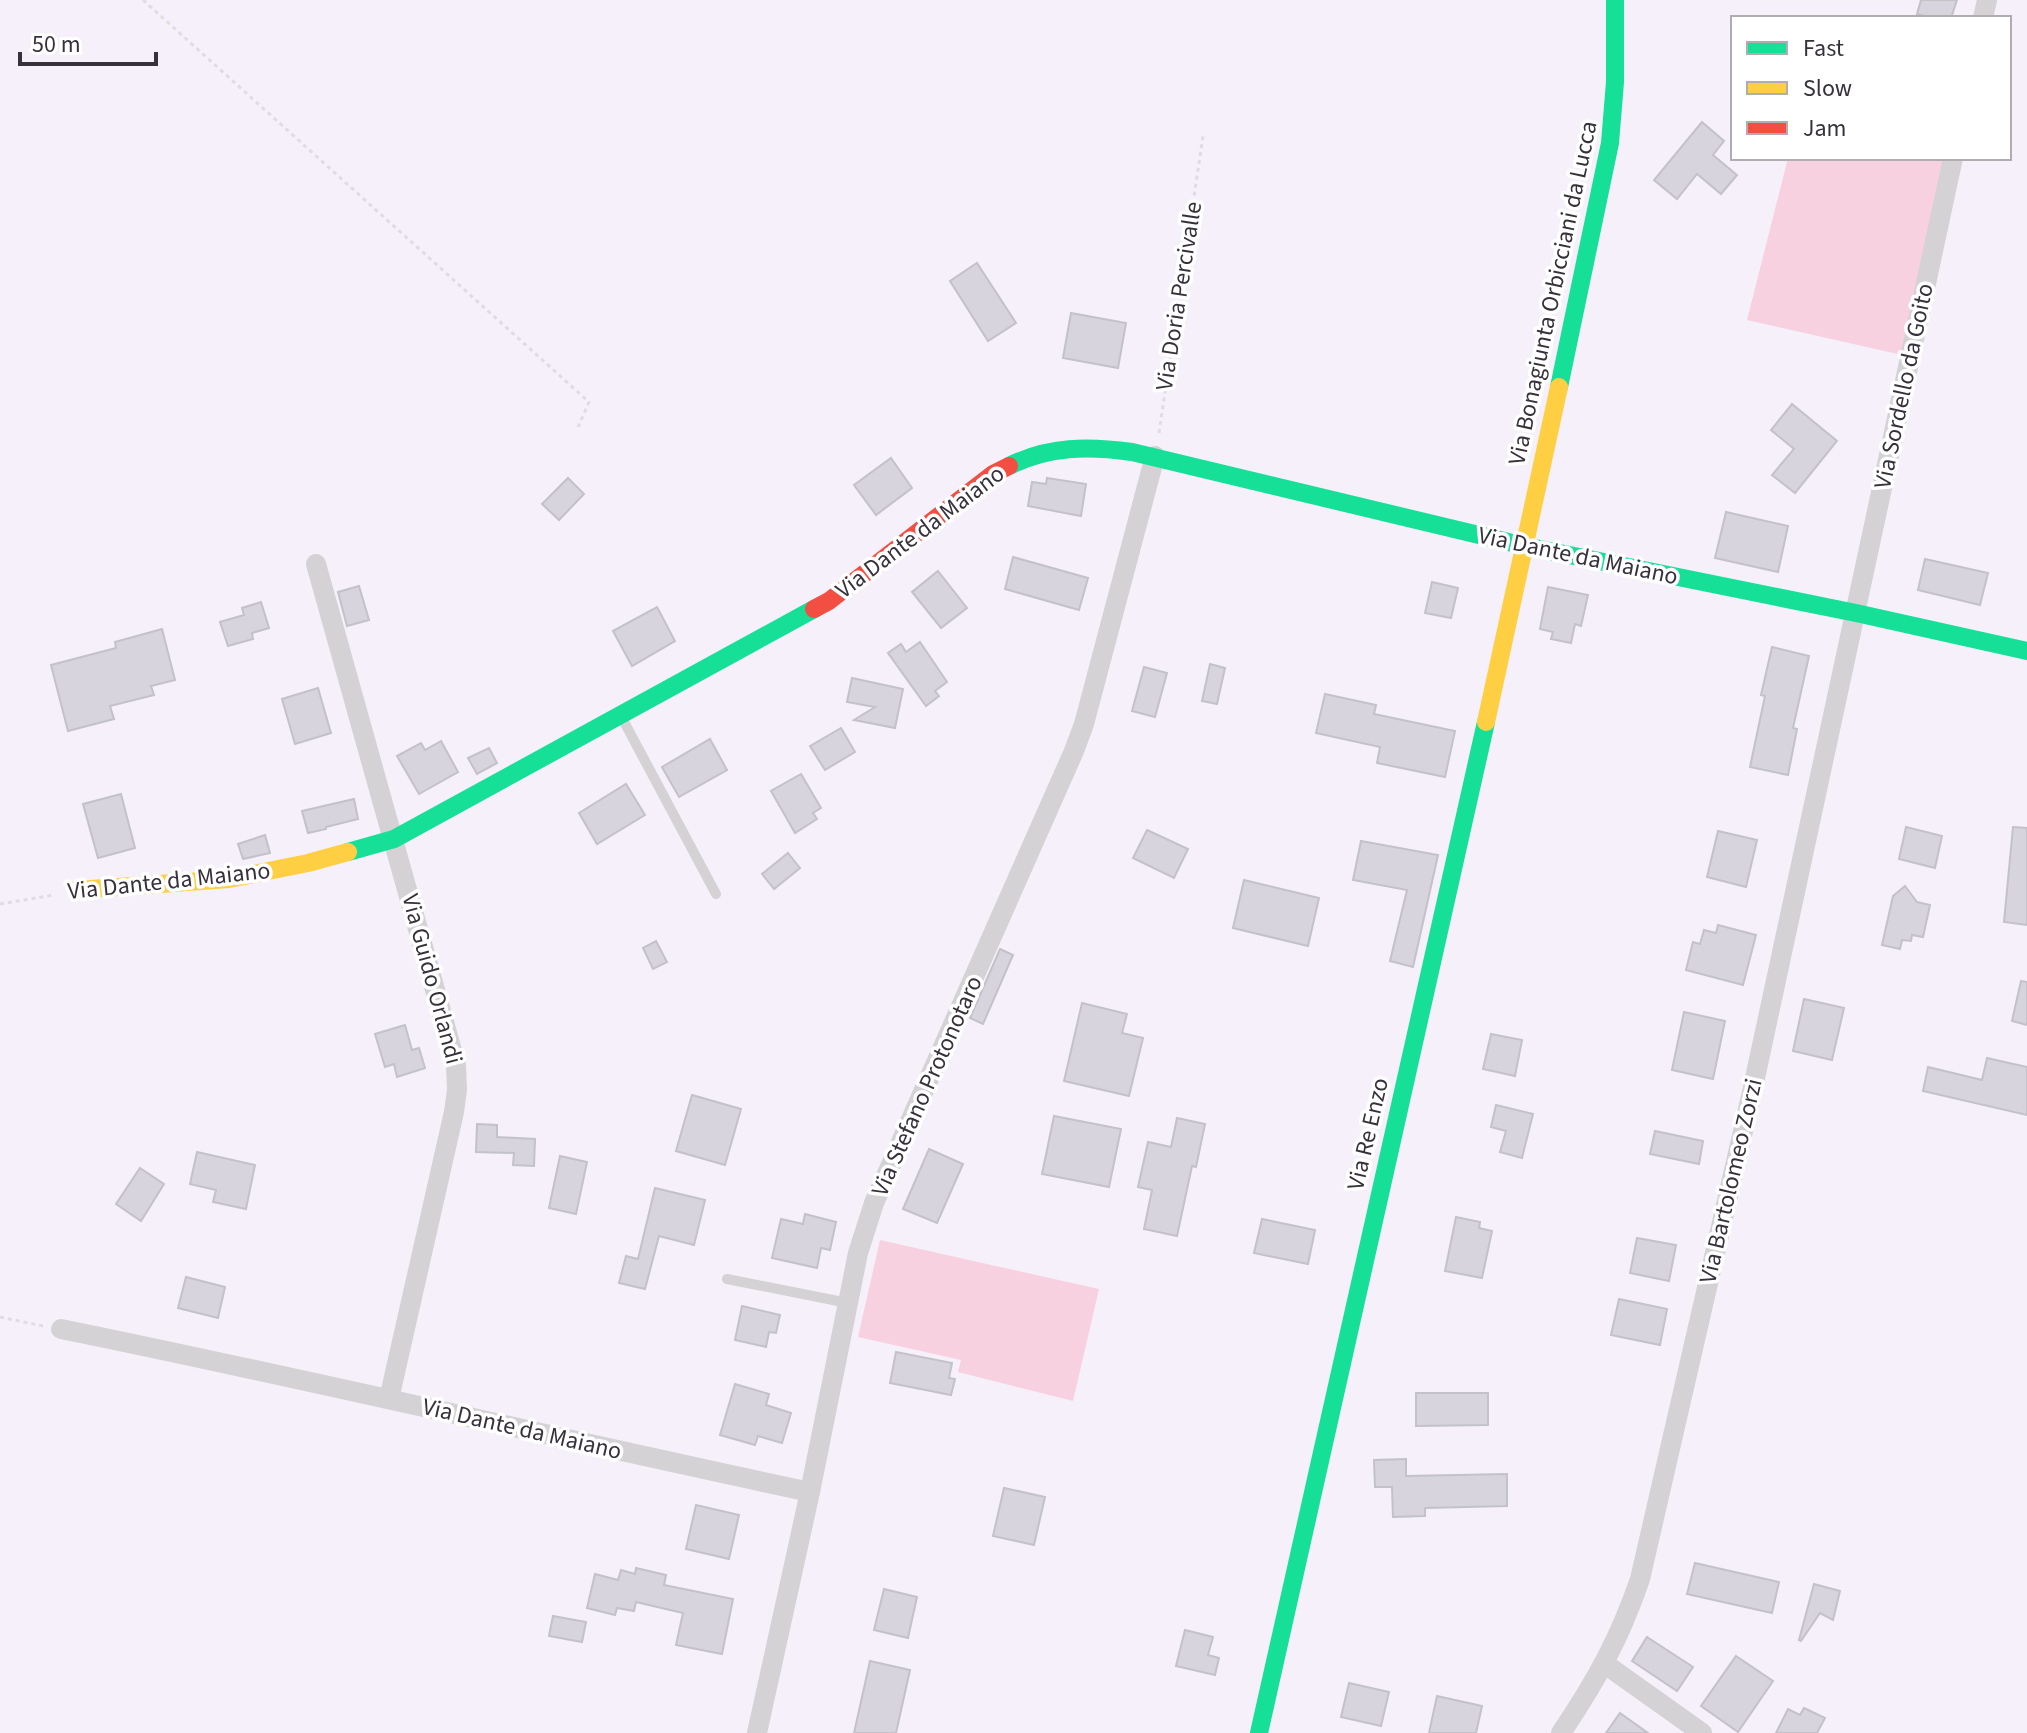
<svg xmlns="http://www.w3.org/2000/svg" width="2027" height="1733" font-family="'Source Sans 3',sans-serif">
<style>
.green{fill:#f7d1e0}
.building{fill:#d7d4de;stroke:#c3c1ca;stroke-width:2}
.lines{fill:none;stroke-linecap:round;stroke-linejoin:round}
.path{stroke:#dfdde0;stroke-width:3;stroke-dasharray:4 4;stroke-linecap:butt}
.lane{stroke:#d4d2d5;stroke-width:10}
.street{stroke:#d4d2d5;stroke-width:20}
.fast{stroke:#16e098;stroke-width:18}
.slow{stroke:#ffcf43;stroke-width:18}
.jam{stroke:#f24e42;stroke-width:18}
.labels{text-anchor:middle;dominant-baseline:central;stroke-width:7;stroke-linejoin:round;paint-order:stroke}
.street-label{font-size:24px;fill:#37313c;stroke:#fff}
</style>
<rect width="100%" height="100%" fill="#f5f0f9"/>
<g class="green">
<path d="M 1788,158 L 1943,158 L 1902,355 L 1747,320 Z"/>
<path d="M 880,1240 L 1099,1289 L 1073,1401 L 958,1372 L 961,1360 L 858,1337 Z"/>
</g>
<g class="building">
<path d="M 1921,0 L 1957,0 L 1951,18 L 1933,18 L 1917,14 Z"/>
<path d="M 1702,122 L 1724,141 L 1713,155 L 1737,175 L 1721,194 L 1697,174 L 1677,199 L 1654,180 Z"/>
<path d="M 977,263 L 1016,323 L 988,341 L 950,281 Z"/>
<path d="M 1071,313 L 1126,323 L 1118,368 L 1063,358 Z"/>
<path d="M 1792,404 L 1837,441 L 1795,493 L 1772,475 L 1794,449 L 1771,430 Z"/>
<path d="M 891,458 L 912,488 L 876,515 L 854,485 Z"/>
<path d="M 568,478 L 584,494 L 559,520 L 542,504 Z"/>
<path d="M 1047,478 L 1086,484 L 1081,516 L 1028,506 L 1032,482 L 1046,484 Z"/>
<path d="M 1726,512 L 1788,526 L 1778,572 L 1715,558 Z"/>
<path d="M 1013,557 L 1088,578 L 1079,610 L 1005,589 Z"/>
<path d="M 1925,559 L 1988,573 L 1980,605 L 1918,590 Z"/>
<path d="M 938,571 L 967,608 L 941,628 L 912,592 Z"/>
<path d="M 1432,582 L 1458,588 L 1451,618 L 1425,613 Z"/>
<path d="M 359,586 L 369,620 L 347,626 L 338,592 Z"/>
<path d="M 1548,587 L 1588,595 L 1581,626 L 1575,624 L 1571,643 L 1551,639 L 1553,632 L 1540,629 Z"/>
<path d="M 261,602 L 269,628 L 252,633 L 253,639 L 228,646 L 220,622 L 244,615 L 242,608 Z"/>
<path d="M 657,607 L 675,641 L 632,666 L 613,631 Z"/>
<path d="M 162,629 L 175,680 L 151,686 L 154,695 L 110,706 L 114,719 L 68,731 L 51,665 L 116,648 L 115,642 Z"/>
<path d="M 920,642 L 947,682 L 935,691 L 939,696 L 926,706 L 888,653 L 901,644 L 906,652 Z"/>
<path d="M 1772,647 L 1809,656 L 1793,728 L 1797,729 L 1788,775 L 1750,767 L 1765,696 L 1761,695 Z"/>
<path d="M 1210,664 L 1225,668 L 1217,704 L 1202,701 Z"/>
<path d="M 1144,667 L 1167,673 L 1155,717 L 1132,711 Z"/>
<path d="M 852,678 L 903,689 L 895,728 L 854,720 L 875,707 L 847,702 Z"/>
<path d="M 318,688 L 331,733 L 295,744 L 282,699 Z"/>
<path d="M 1325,694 L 1376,705 L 1374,714 L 1455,731 L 1445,777 L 1377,763 L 1380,747 L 1316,733 Z"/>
<path d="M 841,728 L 855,752 L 825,770 L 810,746 Z"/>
<path d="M 710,739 L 727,770 L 679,797 L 662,767 Z"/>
<path d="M 441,741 L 458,772 L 419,794 L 397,756 L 421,743 L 425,750 Z"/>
<path d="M 489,748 L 497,763 L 477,774 L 468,758 Z"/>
<path d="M 801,774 L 821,808 L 813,813 L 817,819 L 795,833 L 771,791 Z"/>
<path d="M 626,784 L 645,815 L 597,844 L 579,813 Z"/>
<path d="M 121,794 L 135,848 L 98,858 L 83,804 Z"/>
<path d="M 354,799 L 358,819 L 326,827 L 326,829 L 308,833 L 302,811 Z"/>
<path d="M 1906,827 L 1942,836 L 1935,868 L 1899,859 Z"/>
<path d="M 2013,827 L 2027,828 L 2027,925 L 2004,922 Z"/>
<path d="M 1147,830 L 1188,849 L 1174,878 L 1133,858 Z"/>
<path d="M 1718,831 L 1757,840 L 1746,887 L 1707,877 Z"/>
<path d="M 265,835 L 270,853 L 243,859 L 238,844 Z"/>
<path d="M 1361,841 L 1438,855 L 1413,967 L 1390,961 L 1407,890 L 1353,880 Z"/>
<path d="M 788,853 L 800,868 L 774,889 L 762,874 Z"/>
<path d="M 1244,880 L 1319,898 L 1308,946 L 1233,928 Z"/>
<path d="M 1905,886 L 1917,902 L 1930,905 L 1923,937 L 1912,935 L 1911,941 L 1902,940 L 1900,949 L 1882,945 L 1893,896 Z"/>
<path d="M 1718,925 L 1756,935 L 1743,985 L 1686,970 L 1693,942 L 1700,944 L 1704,930 L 1716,933 Z"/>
<path d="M 656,941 L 667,962 L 653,969 L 643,948 Z"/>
<path d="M 1000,949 L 1013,955 L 983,1024 L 970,1018 Z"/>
<path d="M 2021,981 L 2027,982 L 2027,1025 L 2012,1021 Z"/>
<path d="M 1804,999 L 1844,1008 L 1832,1060 L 1793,1051 Z"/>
<path d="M 1082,1003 L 1127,1014 L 1122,1033 L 1143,1038 L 1129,1096 L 1064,1081 Z"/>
<path d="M 1684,1012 L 1725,1021 L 1713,1079 L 1672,1070 Z"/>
<path d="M 405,1025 L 412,1050 L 419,1048 L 425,1068 L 397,1077 L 394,1064 L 385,1067 L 375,1034 Z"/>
<path d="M 1491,1034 L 1522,1040 L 1515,1076 L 1483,1069 Z"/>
<path d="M 1987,1058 L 2027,1067 L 2027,1115 L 1923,1091 L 1928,1067 L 1982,1080 Z"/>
<path d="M 692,1095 L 741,1109 L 725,1165 L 676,1151 Z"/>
<path d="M 1496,1105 L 1533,1114 L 1522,1158 L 1500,1152 L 1506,1131 L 1491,1127 Z"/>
<path d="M 1054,1116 L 1121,1129 L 1109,1187 L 1042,1174 Z"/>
<path d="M 1177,1118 L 1205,1124 L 1196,1167 L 1192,1166 L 1177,1236 L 1144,1229 L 1152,1190 L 1138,1187 L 1148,1142 L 1171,1147 Z"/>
<path d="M 477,1124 L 497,1125 L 497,1137 L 535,1139 L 534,1166 L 513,1165 L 514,1153 L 476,1152 Z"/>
<path d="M 1655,1131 L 1703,1141 L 1699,1164 L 1650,1154 Z"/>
<path d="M 929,1149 L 963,1164 L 937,1223 L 903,1209 Z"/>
<path d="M 197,1152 L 255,1165 L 246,1209 L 213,1202 L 216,1190 L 190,1184 Z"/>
<path d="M 560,1156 L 587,1162 L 576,1214 L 549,1208 Z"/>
<path d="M 140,1168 L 164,1184 L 141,1221 L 116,1204 Z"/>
<path d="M 655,1188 L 705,1200 L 694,1245 L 659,1236 L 645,1289 L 619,1283 L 626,1256 L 638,1259 Z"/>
<path d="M 805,1214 L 836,1222 L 830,1250 L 821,1248 L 817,1268 L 772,1258 L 781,1219 L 803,1224 Z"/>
<path d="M 1456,1217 L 1480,1222 L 1479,1228 L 1492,1231 L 1482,1278 L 1445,1271 Z"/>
<path d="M 1262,1219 L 1315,1230 L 1308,1264 L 1254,1253 Z"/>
<path d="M 1637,1238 L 1676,1245 L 1669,1281 L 1630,1273 Z"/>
<path d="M 186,1277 L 225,1287 L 218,1318 L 178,1308 Z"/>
<path d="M 1619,1299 L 1667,1309 L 1660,1345 L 1611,1335 Z"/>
<path d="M 742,1306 L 780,1315 L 776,1333 L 769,1332 L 766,1347 L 735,1340 Z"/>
<path d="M 896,1352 L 952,1363 L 949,1378 L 955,1379 L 951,1395 L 890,1383 Z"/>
<path d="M 735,1384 L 769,1394 L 766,1405 L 791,1413 L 782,1443 L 758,1436 L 755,1445 L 720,1435 Z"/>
<path d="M 1416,1393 L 1488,1393 L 1488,1425 L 1416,1426 Z"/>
<path d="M 1406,1459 L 1406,1476 L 1507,1474 L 1507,1506 L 1425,1508 L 1425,1516 L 1393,1517 L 1392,1487 L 1375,1487 L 1374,1460 Z"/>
<path d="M 1004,1488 L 1045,1497 L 1034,1545 L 993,1536 Z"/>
<path d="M 696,1505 L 739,1515 L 729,1559 L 686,1549 Z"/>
<path d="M 1695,1563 L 1779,1582 L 1772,1613 L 1687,1594 Z"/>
<path d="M 636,1568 L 666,1575 L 664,1585 L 733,1599 L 722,1654 L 676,1645 L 683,1613 L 636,1602 L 634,1611 L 617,1608 L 615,1615 L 587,1608 L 595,1574 L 618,1580 L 621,1570 L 635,1574 Z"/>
<path d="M 1814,1584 L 1840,1591 L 1833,1620 L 1820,1613 L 1801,1641 L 1799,1640 Z"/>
<path d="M 884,1589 L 917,1597 L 908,1638 L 874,1630 Z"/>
<path d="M 553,1616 L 586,1622 L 582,1642 L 549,1636 Z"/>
<path d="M 1185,1630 L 1213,1637 L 1208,1655 L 1219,1658 L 1215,1675 L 1176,1666 Z"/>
<path d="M 1647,1637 L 1693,1667 L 1677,1691 L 1632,1661 Z"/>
<path d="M 1736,1656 L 1773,1681 L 1738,1732 L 1701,1706 Z"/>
<path d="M 870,1661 L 910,1670 L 896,1733 L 854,1733 Z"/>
<path d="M 1349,1683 L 1389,1692 L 1381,1726 L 1341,1717 Z"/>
<path d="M 1437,1696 L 1482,1706 L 1476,1733 L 1429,1733 Z"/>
<path d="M 1804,1708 L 1825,1718 L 1817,1733 L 1776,1733 L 1788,1709 L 1800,1715 Z"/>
<path d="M 1620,1713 L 1648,1733 L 1606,1733 Z"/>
</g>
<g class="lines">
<g class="path">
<path d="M 143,0 L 589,402 L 578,427"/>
<path d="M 1159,433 L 1203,136"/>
<path d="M 0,904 L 54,895"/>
<path d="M 0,1317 L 43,1326"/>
</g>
<g class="lane">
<path d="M 621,716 L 716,894"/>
<path d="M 727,1279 L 848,1303"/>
</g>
<g class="street">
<path d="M 1983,18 L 1987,0"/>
<path d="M 316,564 L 456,1065 L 457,1090 L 454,1112 L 389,1399"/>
<path d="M 61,1329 C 312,1380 560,1439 810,1492"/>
<path d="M 1605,1664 L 1702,1733"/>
<path d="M 757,1733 L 810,1492 L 858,1253 L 874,1203 L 1074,751 L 1084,724 L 1155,456"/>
<path d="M 1561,1733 C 1596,1681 1620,1638 1640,1579 L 1752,1092 L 1953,158"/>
</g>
<g class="fast">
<path d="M 1559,387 L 1610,143 L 1615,82 L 1615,0"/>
<path d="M 1009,466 C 1049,446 1088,446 1132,452 L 1525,546 L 1856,613 L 2027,651"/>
<path d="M 348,852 L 394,839 L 814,609"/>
<path d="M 1259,1733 L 1486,722"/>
</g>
<g class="slow">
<path d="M 1486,722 L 1559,387"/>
<path d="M 77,890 L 229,879 L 308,863 L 348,852"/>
</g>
<path class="jam" d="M 814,609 L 829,601 L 993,474 L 1009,466"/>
</g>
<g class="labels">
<g class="street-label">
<text transform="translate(1553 293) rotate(-78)">Via Bonagiunta Orbicciani da Lucca</text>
<text transform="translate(1179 296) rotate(-81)">Via Doria Percivalle</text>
<text transform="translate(1904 386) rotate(-78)">Via Sordello da Goito</text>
<text transform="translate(920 532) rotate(-37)">Via Dante da Maiano</text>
<text transform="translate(1578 556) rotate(12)">Via Dante da Maiano</text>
<text transform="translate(169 881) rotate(-6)">Via Dante da Maiano</text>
<text transform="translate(432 979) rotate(75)">Via Guido Orlandi</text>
<text transform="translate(927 1086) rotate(-66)">Via Stefano Protonotaro</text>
<text transform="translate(1368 1134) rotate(-77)">Via Re Enzo</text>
<text transform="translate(1731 1181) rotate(-77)">Via Bartolomeo Zorzi</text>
<text transform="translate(522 1429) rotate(13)">Via Dante da Maiano</text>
</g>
</g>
<rect x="1731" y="16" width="280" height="144" fill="#ffffff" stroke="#afadb1" stroke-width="2"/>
<rect x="1747" y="42" width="40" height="12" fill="#16e098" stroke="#afadb1" stroke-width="2"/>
<text x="1803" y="56" font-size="24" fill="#37313c">Fast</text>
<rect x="1747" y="82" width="40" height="12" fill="#ffcf43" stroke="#afadb1" stroke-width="2"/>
<text x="1803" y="96" font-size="24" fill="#37313c">Slow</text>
<rect x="1747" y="122" width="40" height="12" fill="#f24e42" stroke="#afadb1" stroke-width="2"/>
<text x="1803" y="136" font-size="24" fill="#37313c">Jam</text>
<path d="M20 52v12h136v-12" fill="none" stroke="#37313c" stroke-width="4"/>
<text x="32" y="52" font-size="24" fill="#37313c" stroke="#ffffff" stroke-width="6" paint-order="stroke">50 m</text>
</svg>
